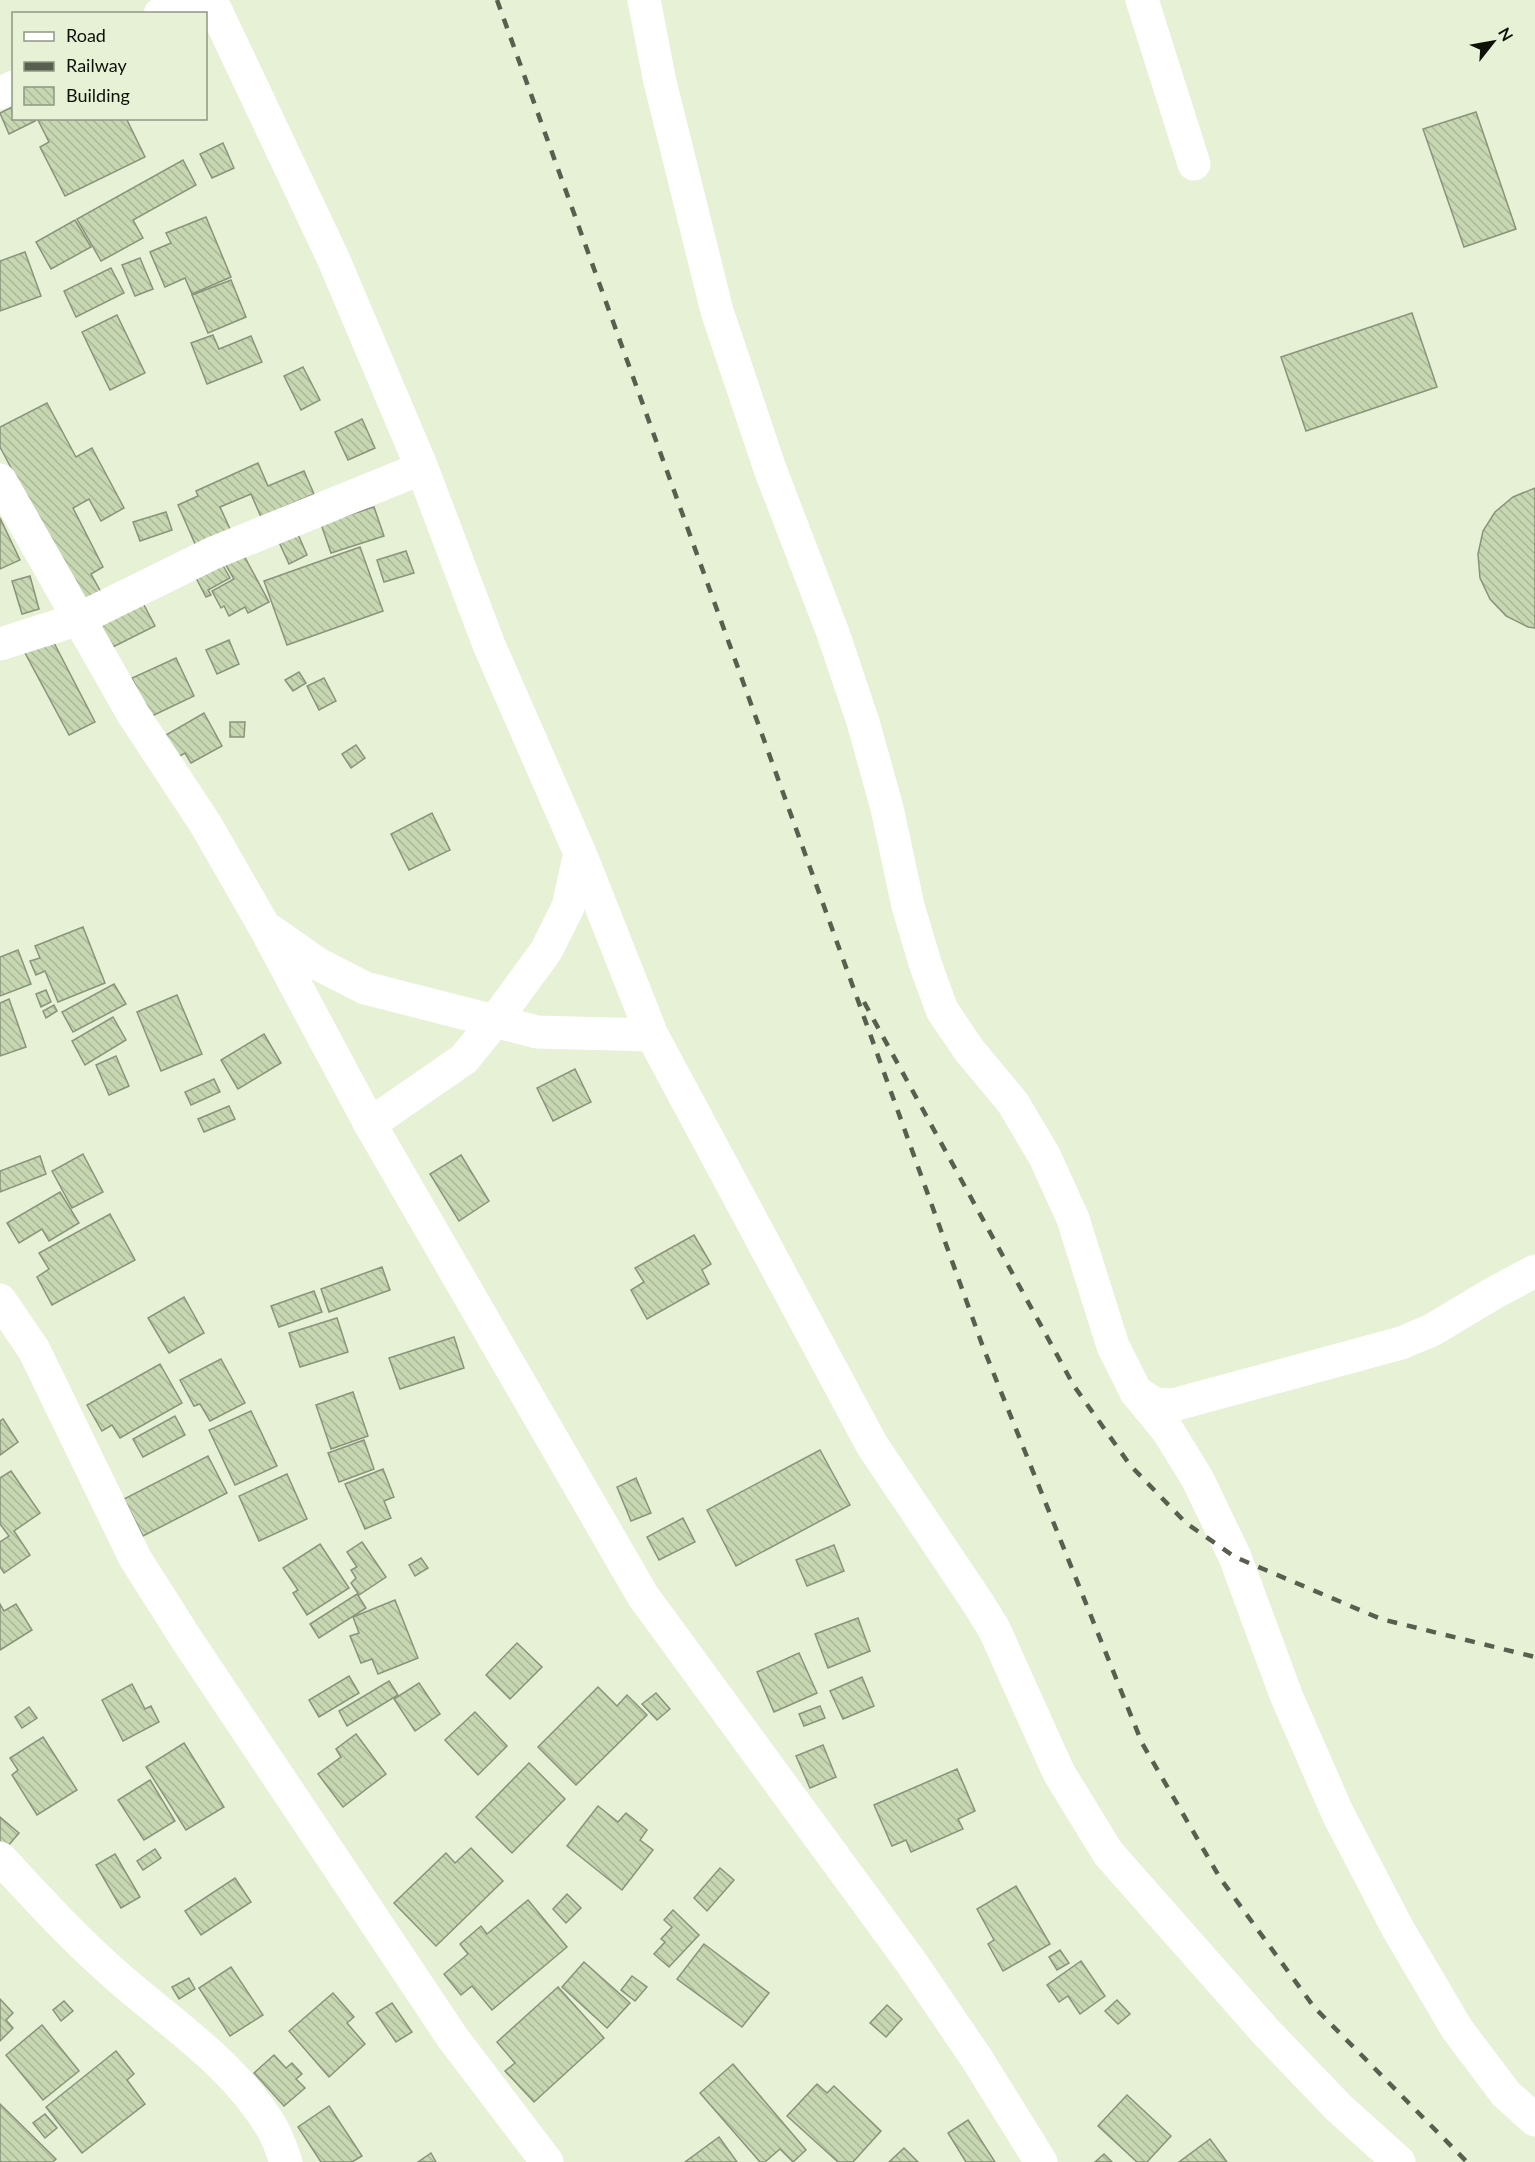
<svg xmlns="http://www.w3.org/2000/svg" width="1535" height="2162" font-family="Lato,sans-serif">
<style>
.building{fill:url(#building-back-hatch);stroke:#89947b;stroke-width:1.5}
.lines{fill:none;stroke-linecap:round;stroke-linejoin:round}
.minor{stroke:#fff;stroke-width:33}
.rail{stroke:#595f4f;stroke-width:4.5;stroke-dasharray:10 10;stroke-linecap:butt}
</style>
<defs>
<pattern id="building-back-hatch" width="6" height="6" patternUnits="userSpaceOnUse" patternTransform="scale(1.5)"><rect width="6" height="6" fill="#c7d7b1"/><path d="M-1 5l2 2M0 0l6 6M5-1l2 2" fill="none" stroke="#aab897"/></pattern>
</defs>
<rect width="100%" height="100%" fill="#e6f1d6"/>
<g class="building">
<path d="M 14,106 L 14,118 L 34,118 L 35,121 L 9,134 L 0,113 Z"/>
<path d="M 1476,112 L 1516,229 L 1464,247 L 1423,129 Z"/>
<path d="M 37,118 L 126,118 L 145,157 L 65,196 L 40,147 L 49,142 Z"/>
<path d="M 223,143 L 234,168 L 212,178 L 200,154 Z"/>
<path d="M 183,160 L 196,185 L 133,220 L 143,238 L 101,261 L 77,219 Z"/>
<path d="M 206,217 L 231,277 L 192,294 L 185,278 L 165,287 L 150,252 L 171,243 L 166,233 Z"/>
<path d="M 75,220 L 91,247 L 51,269 L 36,242 Z"/>
<path d="M 25,252 L 41,296 L 0,311 L 0,261 Z"/>
<path d="M 140,258 L 153,289 L 135,296 L 122,265 Z"/>
<path d="M 111,268 L 124,293 L 76,317 L 64,291 Z"/>
<path d="M 231,280 L 246,317 L 208,333 L 192,295 Z"/>
<path d="M 1412,313 L 1437,387 L 1306,431 L 1281,357 Z"/>
<path d="M 117,315 L 145,373 L 110,390 L 82,332 Z"/>
<path d="M 213,335 L 219,349 L 251,336 L 262,362 L 207,384 L 191,343 Z"/>
<path d="M 303,367 L 320,400 L 301,410 L 284,376 Z"/>
<path d="M 47,403 L 76,457 L 92,448 L 124,508 L 101,521 L 89,499 L 73,508 L 103,567 L 91,574 L 102,594 L 83,604 L 0,447 L 0,427 Z"/>
<path d="M 362,419 L 375,448 L 348,460 L 335,432 Z"/>
<path d="M 258,463 L 268,486 L 304,471 L 314,494 L 261,517 L 251,494 L 220,507 L 231,531 L 196,546 L 178,505 L 198,496 L 196,491 Z"/>
<path d="M 1535,488 L 1535,628 L 1528,627 L 1506,616 L 1490,599 L 1480,578 L 1478,554 L 1483,531 L 1495,512 L 1513,497 Z"/>
<path d="M 374,507 L 384,536 L 331,553 L 321,524 Z"/>
<path d="M 166,512 L 172,530 L 140,541 L 133,522 Z"/>
<path d="M 0,518 L 20,560 L 0,569 Z"/>
<path d="M 297,532 L 307,555 L 289,564 L 278,540 Z"/>
<path d="M 360,547 L 383,611 L 287,645 L 264,581 Z"/>
<path d="M 241,550 L 269,602 L 248,613 L 245,607 L 229,616 L 224,606 L 221,608 L 212,591 L 234,579 L 223,560 Z"/>
<path d="M 406,551 L 414,573 L 384,582 L 377,560 Z"/>
<path d="M 220,560 L 230,578 L 208,590 L 211,595 L 206,597 L 194,574 Z"/>
<path d="M 30,576 L 39,609 L 22,614 L 12,581 Z"/>
<path d="M 143,603 L 155,626 L 111,648 L 100,625 Z"/>
<path d="M 51,637 L 95,722 L 69,735 L 24,651 Z"/>
<path d="M 229,640 L 239,664 L 217,674 L 206,650 Z"/>
<path d="M 176,658 L 194,696 L 150,717 L 132,678 Z"/>
<path d="M 299,672 L 306,683 L 293,691 L 285,680 Z"/>
<path d="M 324,678 L 336,701 L 319,710 L 307,686 Z"/>
<path d="M 204,713 L 222,746 L 191,763 L 185,753 L 178,757 L 166,735 Z"/>
<path d="M 230,722 L 245,722 L 244,737 L 230,737 Z"/>
<path d="M 356,745 L 365,758 L 351,768 L 342,754 Z"/>
<path d="M 432,813 L 450,850 L 409,870 L 391,834 Z"/>
<path d="M 83,927 L 105,983 L 58,1002 L 45,971 L 36,975 L 30,961 L 40,958 L 35,946 Z"/>
<path d="M 18,950 L 31,984 L 0,996 L 0,957 Z"/>
<path d="M 114,984 L 126,1004 L 73,1032 L 62,1012 Z"/>
<path d="M 46,990 L 51,1002 L 41,1007 L 36,994 Z"/>
<path d="M 177,995 L 202,1054 L 161,1071 L 137,1012 Z"/>
<path d="M 9,999 L 26,1047 L 0,1056 L 0,1003 Z"/>
<path d="M 54,1005 L 57,1011 L 46,1018 L 43,1011 Z"/>
<path d="M 113,1017 L 126,1040 L 85,1065 L 72,1041 Z"/>
<path d="M 264,1034 L 281,1063 L 238,1089 L 221,1060 Z"/>
<path d="M 116,1056 L 129,1086 L 109,1095 L 96,1065 Z"/>
<path d="M 575,1069 L 591,1102 L 553,1121 L 537,1088 Z"/>
<path d="M 214,1079 L 220,1092 L 191,1105 L 185,1092 Z"/>
<path d="M 229,1106 L 235,1119 L 204,1132 L 198,1119 Z"/>
<path d="M 83,1154 L 103,1192 L 72,1208 L 52,1171 Z"/>
<path d="M 461,1155 L 489,1201 L 459,1221 L 430,1174 Z"/>
<path d="M 40,1156 L 46,1174 L 0,1192 L 0,1171 Z"/>
<path d="M 60,1192 L 79,1223 L 49,1241 L 42,1229 L 19,1243 L 7,1223 Z"/>
<path d="M 110,1214 L 135,1260 L 52,1305 L 37,1277 L 49,1269 L 39,1253 Z"/>
<path d="M 694,1235 L 711,1264 L 702,1270 L 709,1284 L 647,1319 L 631,1290 L 644,1282 L 635,1268 Z"/>
<path d="M 382,1267 L 390,1290 L 329,1312 L 321,1289 Z"/>
<path d="M 314,1291 L 322,1312 L 279,1327 L 271,1306 Z"/>
<path d="M 184,1297 L 204,1333 L 169,1353 L 148,1318 Z"/>
<path d="M 337,1318 L 348,1352 L 300,1367 L 289,1333 Z"/>
<path d="M 454,1337 L 464,1368 L 400,1389 L 389,1358 Z"/>
<path d="M 221,1359 L 245,1403 L 210,1421 L 200,1404 L 194,1406 L 180,1380 Z"/>
<path d="M 160,1364 L 182,1403 L 120,1438 L 112,1425 L 102,1431 L 87,1405 Z"/>
<path d="M 353,1392 L 368,1436 L 331,1449 L 316,1405 Z"/>
<path d="M 251,1411 L 277,1466 L 235,1485 L 209,1430 Z"/>
<path d="M 175,1416 L 185,1435 L 143,1457 L 133,1439 Z"/>
<path d="M 3,1419 L 18,1442 L 0,1455 L 0,1421 Z"/>
<path d="M 364,1440 L 374,1469 L 339,1482 L 328,1453 Z"/>
<path d="M 820,1450 L 850,1505 L 736,1566 L 707,1510 Z"/>
<path d="M 208,1456 L 227,1493 L 143,1536 L 124,1499 Z"/>
<path d="M 383,1469 L 394,1497 L 384,1501 L 391,1518 L 365,1529 L 345,1484 Z"/>
<path d="M 11,1471 L 40,1513 L 14,1531 L 30,1555 L 4,1573 L 0,1567 L 0,1542 L 9,1536 L 0,1524 L 0,1478 Z"/>
<path d="M 287,1474 L 307,1519 L 259,1541 L 239,1496 Z"/>
<path d="M 636,1478 L 651,1513 L 631,1521 L 617,1487 Z"/>
<path d="M 683,1518 L 695,1542 L 659,1560 L 647,1537 Z"/>
<path d="M 362,1542 L 386,1577 L 359,1595 L 351,1583 L 356,1578 L 351,1570 L 357,1567 L 347,1552 Z"/>
<path d="M 320,1544 L 349,1588 L 307,1615 L 293,1593 L 298,1590 L 283,1568 Z"/>
<path d="M 834,1545 L 844,1571 L 807,1586 L 796,1560 Z"/>
<path d="M 421,1558 L 428,1568 L 415,1576 L 409,1565 Z"/>
<path d="M 357,1594 L 366,1608 L 319,1638 L 310,1624 Z"/>
<path d="M 395,1600 L 418,1658 L 378,1674 L 372,1659 L 361,1663 L 350,1636 L 359,1633 L 353,1617 Z"/>
<path d="M 0,1604 L 4,1611 L 16,1604 L 32,1630 L 0,1650 Z"/>
<path d="M 858,1618 L 870,1651 L 828,1668 L 815,1634 Z"/>
<path d="M 517,1643 L 542,1667 L 510,1699 L 486,1675 Z"/>
<path d="M 799,1653 L 817,1693 L 774,1712 L 757,1672 Z"/>
<path d="M 349,1676 L 359,1693 L 319,1717 L 309,1700 Z"/>
<path d="M 862,1677 L 874,1706 L 843,1719 L 830,1691 Z"/>
<path d="M 389,1681 L 398,1695 L 347,1726 L 339,1711 Z"/>
<path d="M 419,1683 L 440,1714 L 415,1731 L 394,1699 Z"/>
<path d="M 132,1684 L 145,1709 L 151,1706 L 159,1722 L 123,1741 L 102,1700 Z"/>
<path d="M 598,1687 L 617,1706 L 627,1695 L 647,1715 L 576,1785 L 538,1747 Z"/>
<path d="M 656,1693 L 670,1709 L 657,1720 L 642,1704 Z"/>
<path d="M 820,1706 L 825,1718 L 804,1726 L 799,1714 Z"/>
<path d="M 29,1707 L 37,1718 L 22,1728 L 15,1717 Z"/>
<path d="M 475,1712 L 507,1746 L 478,1775 L 445,1740 Z"/>
<path d="M 356,1734 L 386,1774 L 343,1807 L 318,1774 L 341,1757 L 336,1749 Z"/>
<path d="M 43,1737 L 77,1790 L 37,1815 L 12,1775 L 18,1770 L 10,1758 Z"/>
<path d="M 184,1743 L 224,1807 L 186,1830 L 146,1767 Z"/>
<path d="M 823,1745 L 836,1777 L 810,1788 L 796,1756 Z"/>
<path d="M 529,1763 L 565,1799 L 512,1853 L 476,1817 Z"/>
<path d="M 957,1769 L 975,1811 L 958,1819 L 963,1829 L 911,1852 L 906,1840 L 892,1846 L 874,1805 Z"/>
<path d="M 150,1780 L 175,1821 L 144,1840 L 118,1800 Z"/>
<path d="M 598,1806 L 618,1822 L 626,1813 L 647,1830 L 640,1840 L 653,1850 L 622,1890 L 567,1846 Z"/>
<path d="M 0,1817 L 19,1833 L 2,1853 L 0,1851 Z"/>
<path d="M 471,1848 L 503,1881 L 436,1946 L 394,1903 L 446,1853 L 455,1863 Z"/>
<path d="M 155,1849 L 161,1858 L 143,1870 L 137,1861 Z"/>
<path d="M 115,1854 L 140,1897 L 121,1908 L 96,1865 Z"/>
<path d="M 720,1868 L 734,1880 L 707,1911 L 694,1898 Z"/>
<path d="M 235,1878 L 251,1902 L 201,1935 L 185,1911 Z"/>
<path d="M 1016,1886 L 1050,1944 L 1003,1971 L 988,1944 L 994,1940 L 977,1909 Z"/>
<path d="M 567,1894 L 581,1908 L 566,1923 L 553,1909 Z"/>
<path d="M 528,1900 L 567,1947 L 492,2010 L 472,1986 L 461,1995 L 444,1974 L 468,1954 L 460,1944 L 481,1926 L 487,1934 Z"/>
<path d="M 673,1910 L 699,1935 L 669,1967 L 654,1954 L 665,1942 L 661,1939 L 672,1927 L 664,1920 Z"/>
<path d="M 704,1944 L 769,1993 L 742,2027 L 677,1979 Z"/>
<path d="M 1060,1950 L 1069,1963 L 1057,1970 L 1049,1957 Z"/>
<path d="M 1081,1961 L 1105,1996 L 1080,2014 L 1068,1996 L 1059,2002 L 1047,1985 Z"/>
<path d="M 584,1962 L 630,2003 L 607,2028 L 562,1987 Z"/>
<path d="M 231,1967 L 263,2015 L 230,2036 L 199,1988 Z"/>
<path d="M 632,1976 L 647,1987 L 635,2001 L 621,1990 Z"/>
<path d="M 189,1978 L 195,1989 L 179,1999 L 172,1987 Z"/>
<path d="M 558,1987 L 604,2038 L 534,2102 L 505,2071 L 515,2063 L 497,2042 Z"/>
<path d="M 333,1993 L 354,2017 L 347,2023 L 365,2044 L 329,2077 L 289,2031 Z"/>
<path d="M 0,1999 L 13,2013 L 6,2020 L 13,2028 L 0,2041 Z"/>
<path d="M 1117,2000 L 1130,2014 L 1118,2024 L 1105,2011 Z"/>
<path d="M 64,2001 L 73,2011 L 61,2021 L 53,2010 Z"/>
<path d="M 392,2003 L 412,2032 L 396,2042 L 376,2013 Z"/>
<path d="M 887,2005 L 902,2019 L 886,2037 L 870,2023 Z"/>
<path d="M 42,2025 L 79,2071 L 43,2100 L 6,2055 Z"/>
<path d="M 116,2051 L 134,2074 L 127,2080 L 145,2104 L 82,2153 L 46,2107 Z"/>
<path d="M 274,2055 L 286,2068 L 292,2063 L 302,2074 L 296,2079 L 305,2088 L 284,2106 L 254,2073 Z"/>
<path d="M 733,2064 L 806,2150 L 793,2162 L 780,2149 L 765,2162 L 760,2162 L 700,2093 Z"/>
<path d="M 817,2084 L 827,2093 L 834,2086 L 881,2131 L 853,2162 L 838,2162 L 787,2116 Z"/>
<path d="M 1127,2095 L 1171,2136 L 1147,2162 L 1137,2162 L 1098,2126 Z"/>
<path d="M 0,2104 L 56,2159 L 53,2162 L 0,2162 Z"/>
<path d="M 329,2106 L 362,2156 L 352,2162 L 321,2162 L 298,2127 Z"/>
<path d="M 45,2114 L 57,2128 L 45,2138 L 33,2123 Z"/>
<path d="M 968,2120 L 995,2162 L 966,2162 L 948,2133 Z"/>
<path d="M 719,2137 L 737,2162 L 685,2162 Z"/>
<path d="M 1210,2139 L 1227,2162 L 1179,2162 Z"/>
<path d="M 904,2148 L 918,2162 L 889,2162 Z"/>
<path d="M 431,2153 L 436,2162 L 418,2162 Z"/>
<path d="M 1104,2154 L 1112,2162 L 1095,2162 Z"/>
</g>
<g class="lines">
<g class="minor">
<path d="M 211,0 L 333,258 L 422,468 L 489,645 L 580,853 L 652,1035 L 872,1445 L 978,1603 L 994,1629 L 1059,1773 L 1108,1853 L 1266,2032 L 1339,2108 L 1399,2162"/>
<path d="M 644,0 L 660,82 L 717,311 L 770,469 L 833,633 L 863,722 L 887,808 L 908,906 L 925,963 L 942,1010 L 969,1050 L 1013,1103 L 1045,1157 L 1073,1219 L 1113,1346 L 1136,1392 L 1168,1431 L 1197,1478 L 1235,1557 L 1286,1695 L 1338,1814 L 1398,1929 L 1457,2029 L 1506,2094 L 1535,2120"/>
<path d="M 1142,0 L 1194,164"/>
<path d="M 160,14 L 185,0"/>
<path d="M 0,93 L 14,87"/>
<path d="M 0,480 L 133,714 L 206,825 L 264,926 L 370,1124 L 643,1596 L 911,1962 L 977,2059 L 1041,2162"/>
<path d="M 0,644 L 79,619 L 213,553 L 422,468"/>
<path d="M 271,931 L 318,964 L 365,988 L 537,1032 L 652,1035"/>
<path d="M 370,1124 L 464,1059 L 494,1022 L 546,951 L 568,907 L 580,853"/>
<path d="M 0,1300 L 34,1350 L 135,1558 L 185,1637 L 452,2037 L 547,2162"/>
<path d="M 1136,1392 L 1155,1404 L 1173,1405 L 1401,1343 L 1432,1330 L 1492,1294 L 1535,1271"/>
<path d="M 0,1858 C 38,1899 76,1941 119,1978 C 173,2025 235,2065 272,2128 C 278,2138 282,2151 286,2162"/>
</g>
<g class="rail">
<path d="M 497,0 L 983,1347 L 1142,1743 L 1220,1878 L 1314,2007 L 1467,2162"/>
<path d="M 864,1002 L 1074,1386 L 1130,1465 L 1186,1523 L 1235,1557 L 1381,1619 L 1535,1657"/>
</g>
</g>
<rect x="12" y="12" width="195" height="108" fill="#e6f1d6" stroke="#909784" stroke-width="1.5"/>
<rect x="24" y="32" width="30" height="9" fill="#ffffff" stroke="#909784" stroke-width="1.5"/>
<text x="66" y="42" font-size="18" fill="#0e1108">Road</text>
<rect x="24" y="62" width="30" height="9" fill="#595f4f" stroke="#909784" stroke-width="1.5"/>
<text x="66" y="72" font-size="18" fill="#0e1108">Railway</text>
<rect x="24" y="87" width="30" height="18" fill="url(#building-back-hatch)" stroke="#909784" stroke-width="1.5"/>
<text x="66" y="102" font-size="18" fill="#0e1108">Building</text>
<g transform="translate(1493 42) rotate(59)" stroke="#e6f1d6" stroke-width="4.5" paint-order="stroke">
<path d="M0-4.5L10 22L0 15L-10 22Z" fill="#0e1108"/>
<text y="-9" font-size="16" font-weight="bold" text-anchor="middle" fill="#0e1108">N</text>
</g>
</svg>
